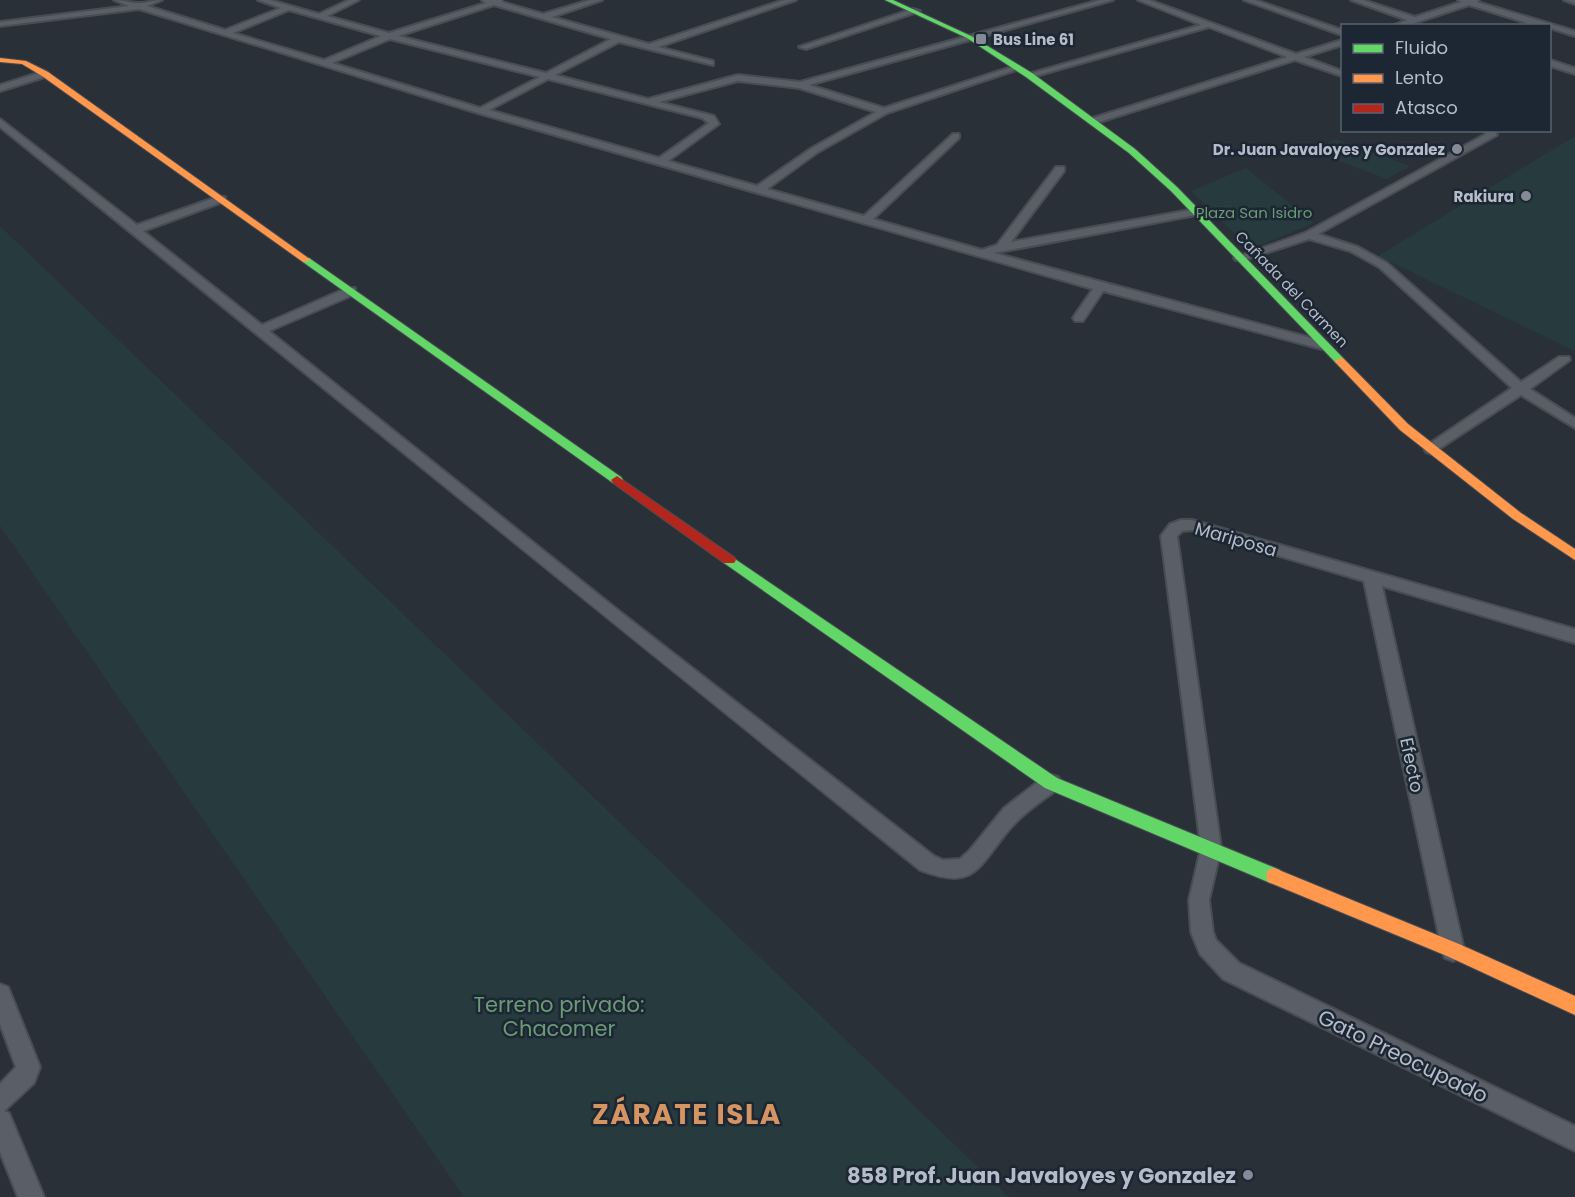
<svg xmlns="http://www.w3.org/2000/svg" width="1575" height="1197" font-family="Poppins,sans-serif">
<style>
.green{fill:#273a3e}
.lines{fill:none;stroke-linecap:round;stroke-linejoin:round}
.street-casing{stroke:#484c53;stroke-width:4}
.fast-casing{stroke:#484c53;stroke-width:2}
.slow-casing{stroke:#484c53;stroke-width:2}
.jam-casing{stroke:#484c53;stroke-width:2}
.street{fill:#5a5e66;fill-rule:evenodd}
.fast{fill:#63d668;fill-rule:evenodd}
.slow{fill:#ff974d;fill-rule:evenodd}
.jam{fill:#b3261e;fill-rule:evenodd}
.poi-dot{fill:#848b96;stroke:#1d2633;stroke-width:2}
.labels{text-anchor:middle;dominant-baseline:central;stroke-width:5;stroke-linejoin:round;paint-order:stroke}
.far-poi-label{font-size:15px;font-weight:bold;fill:#b4bcc9;stroke:#1d2633;text-anchor:end}
.far-park-label{font-size:15px;fill:#6b9a76;stroke:#1d2633}
.far-street-label{font-size:15px;fill:#b4bcc9;stroke:#1d2633}
.street-label{font-size:18px;fill:#b4bcc9;stroke:#1d2633}
.near-park-label{font-size:21px;fill:#6b9a76;stroke:#1d2633}
.near-street-label{font-size:21px;fill:#b4bcc9;stroke:#1d2633}
.near-poi-label{font-size:21px;font-weight:bold;fill:#b4bcc9;stroke:#1d2633;text-anchor:end}
.near-district-label{font-size:28px;font-weight:bold;letter-spacing:1.5px;fill:#d59563;stroke:#1d2633}
</style>
<rect width="100%" height="100%" fill="#2a3038"/>
<g class="green">
<path d="M 1575,136 L 1575,351 L 1378,256 Z"/>
<path d="M 1336,139 L 1410,166 L 1387,179 L 1312,151 Z"/>
<path d="M 1246,168 L 1314,223 L 1251,249 L 1191,191 Z"/>
<path d="M 0,226 L 1009,1197 L 464,1197 L 0,526 Z"/>
</g>
<g class="lines">
<defs>
<g id="street">
<path d="M 114,0 C 123,0 133,4 141,3 C 148,3 154,0 162,0 L 147,6 L 225,30 L 281,8 L 258,0 L 270,0 L 319,14 L 349,0 L 359,0 L 327,16 L 389,33 L 486,3 L 482,0 L 502,0 L 502,2 L 543,14 L 590,0 L 602,0 L 552,17 L 649,44 L 784,0 L 796,0 L 658,47 L 713,61 L 713,65 L 619,42 L 555,75 L 648,99 L 738,75 L 800,82 L 1100,0 L 1113,0 L 809,85 L 884,108 L 1015,66 L 1022,68 L 887,113 L 818,152 L 767,189 L 864,216 L 953,134 L 959,134 L 959,138 L 873,219 L 982,250 L 997,245 L 1056,167 L 1064,167 L 1064,171 L 1011,242 L 1196,209 L 1201,212 L 1196,215 L 994,253 L 1326,342 L 1328,345 L 1322,349 L 1103,291 L 1083,321 L 1075,321 L 1073,318 L 1093,289 L 478,113 L 139,9 L 0,26 L 0,22 L 129,6 ZM 494,5 L 611,39 L 546,73 L 398,36 ZM 289,10 L 381,36 L 324,60 L 233,33 ZM 390,39 L 540,77 L 480,108 L 332,63 ZM 548,79 L 702,118 L 709,123 L 659,158 L 489,110 ZM 738,81 L 799,88 L 876,112 L 812,148 L 757,186 L 668,161 L 719,124 L 714,116 L 659,102 Z"/>
<path d="M 1138,0 L 1149,0 L 1296,54 L 1342,40 L 1342,45 L 1304,57 L 1342,71 L 1342,76 L 1295,60 L 1096,123 L 1090,123 L 1090,119 L 1287,57 L 1209,27 L 1032,77 L 1025,75 L 1201,25 Z"/>
<path d="M 1244,0 L 1255,0 L 1342,30 L 1342,35 Z"/>
<path d="M 1351,0 L 1363,0 L 1415,17 L 1461,2 L 1458,0 L 1479,0 L 1477,2 L 1575,31 L 1575,36 L 1550,28 L 1550,26 L 1537,26 L 1469,5 L 1405,26 L 1392,26 L 1407,20 Z"/>
<path d="M 1564,0 L 1575,0 L 1575,4 Z"/>
<path d="M 913,9 L 920,11 L 806,49 L 799,47 Z"/>
<path d="M 1550,60 L 1575,68 L 1575,74 L 1550,66 Z"/>
<path d="M 45,71 L 49,74 L 48,76 L 0,91 L 0,85 Z"/>
<path d="M 0,119 L 137,225 L 217,197 L 225,197 L 225,201 L 143,231 L 262,325 L 347,288 L 355,288 L 355,294 L 269,331 L 619,611 L 934,856 L 943,860 L 960,859 L 969,851 L 1004,808 L 1044,777 L 1051,775 L 1058,777 L 1061,783 L 1058,789 C 1040,802 1022,814 1008,831 C 977,869 974,891 920,870 C 612,623 307,374 0,127 Z"/>
<path d="M 1484,130 L 1493,130 L 1497,135 L 1318,234 L 1358,247 L 1387,263 L 1521,382 L 1559,357 L 1569,357 L 1570,360 L 1530,389 L 1575,418 L 1575,428 L 1521,395 L 1431,454 L 1426,452 L 1424,449 L 1426,446 L 1512,388 L 1379,267 L 1350,251 L 1309,239 L 1244,260 L 1236,260 L 1234,258 L 1305,233 L 1486,134 Z"/>
<path d="M 1181,520 L 1192,520 L 1575,629 L 1575,643 L 1382,586 L 1464,950 L 1461,958 L 1453,961 L 1445,958 L 1442,950 L 1364,581 L 1192,530 L 1182,531 L 1177,536 L 1221,848 L 1209,900 L 1213,932 L 1216,940 L 1239,963 L 1575,1126 L 1575,1151 L 1223,979 L 1200,954 L 1191,932 L 1189,900 L 1201,848 L 1161,536 L 1170,524 Z"/>
<path d="M 0,984 L 8,987 L 40,1067 L 34,1083 L 4,1111 L 9,1113 L 44,1197 L 18,1197 L 0,1152 L 0,1084 L 16,1067 L 0,1024 Z"/>
</g>
<g id="fast">
<path d="M 885,0 L 893,0 L 971,36 L 1032,73 L 1135,149 L 1177,187 L 1344,359 L 1344,363 L 1336,363 L 1171,191 L 1129,153 L 1026,77 L 967,38 Z"/>
<path d="M 303,258 L 309,258 L 621,477 L 623,480 L 621,483 L 613,483 L 303,262 Z"/>
<path d="M 729,555 L 1057,778 L 1280,870 L 1282,876 L 1280,882 L 1274,884 L 1268,882 L 1045,788 L 724,563 L 722,560 L 724,557 Z"/>
</g>
<g id="slow">
<path d="M 0,58 L 26,61 L 48,72 L 311,260 L 303,262 L 42,76 L 22,64 L 0,62 Z"/>
<path d="M 1340,358 L 1344,359 L 1408,424 L 1521,513 L 1575,549 L 1575,560 L 1513,519 L 1400,430 L 1336,363 L 1335,361 Z"/>
<path d="M 1274,868 L 1459,944 L 1575,996 L 1575,1015 L 1447,956 L 1268,882 L 1266,876 L 1268,870 Z"/>
</g>
<path id="jam" d="M 617,476 L 734,557 L 736,560 L 734,563 L 724,563 L 613,483 L 611,480 Z"/>
</defs>
<use href="#street" class="street-casing"/>
<use href="#fast" class="fast-casing"/>
<use href="#slow" class="slow-casing"/>
<use href="#jam" class="jam-casing"/>
<use href="#street" class="street"/>
<use href="#fast" class="fast"/>
<use href="#slow" class="slow"/>
<use href="#jam" class="jam"/>
</g>
<g class="poi-dot">
<rect x="975" y="33" width="12" height="12" rx="3"/>
<circle cx="1457" cy="149" r="6"/>
<circle cx="1526" cy="196" r="6"/>
<circle cx="1248" cy="1175" r="6"/>
</g>
<g class="labels">
<g class="far-poi-label">
<text x="993" y="39" text-anchor="start">Bus Line 61</text>
<text x="1445" y="149">Dr. Juan Javaloyes y Gonzalez</text>
<text x="1514" y="196">Rakiura</text>
</g>
<g class="far-park-label">
<text x="1254" y="212">Plaza San Isidro</text>
</g>
<g class="far-street-label">
<text transform="translate(1292 289) rotate(46)">Cañada del Carmen</text>
</g>
<g class="street-label">
<text transform="translate(1236 539) rotate(16)">Mariposa</text>
<text transform="translate(1412 765) rotate(78)">Efecto</text>
</g>
<g class="near-park-label">
<text x="559" y="1004">Terreno privado:<tspan x="559" dy="24">Chacomer</tspan></text>
</g>
<g class="near-street-label">
<text transform="translate(1403 1056) rotate(26)">Gato Preocupado</text>
</g>
<g class="near-poi-label">
<text x="1236" y="1175">858 Prof. Juan Javaloyes y Gonzalez</text>
</g>
<g class="near-district-label">
<text x="687" y="1114">ZÁRATE ISLA</text>
</g>
</g>
<rect x="1341" y="24" width="210" height="108" fill="#1d2633" stroke="#59626f" stroke-width="1.5"/>
<rect x="1353" y="44" width="30" height="9" fill="#63d668" stroke="#59626f" stroke-width="1.5"/>
<text x="1395" y="54" font-size="18" fill="#b4bcc9">Fluido</text>
<rect x="1353" y="74" width="30" height="9" fill="#ff974d" stroke="#59626f" stroke-width="1.5"/>
<text x="1395" y="84" font-size="18" fill="#b4bcc9">Lento</text>
<rect x="1353" y="104" width="30" height="9" fill="#b3261e" stroke="#59626f" stroke-width="1.5"/>
<text x="1395" y="114" font-size="18" fill="#b4bcc9">Atasco</text>
</svg>
